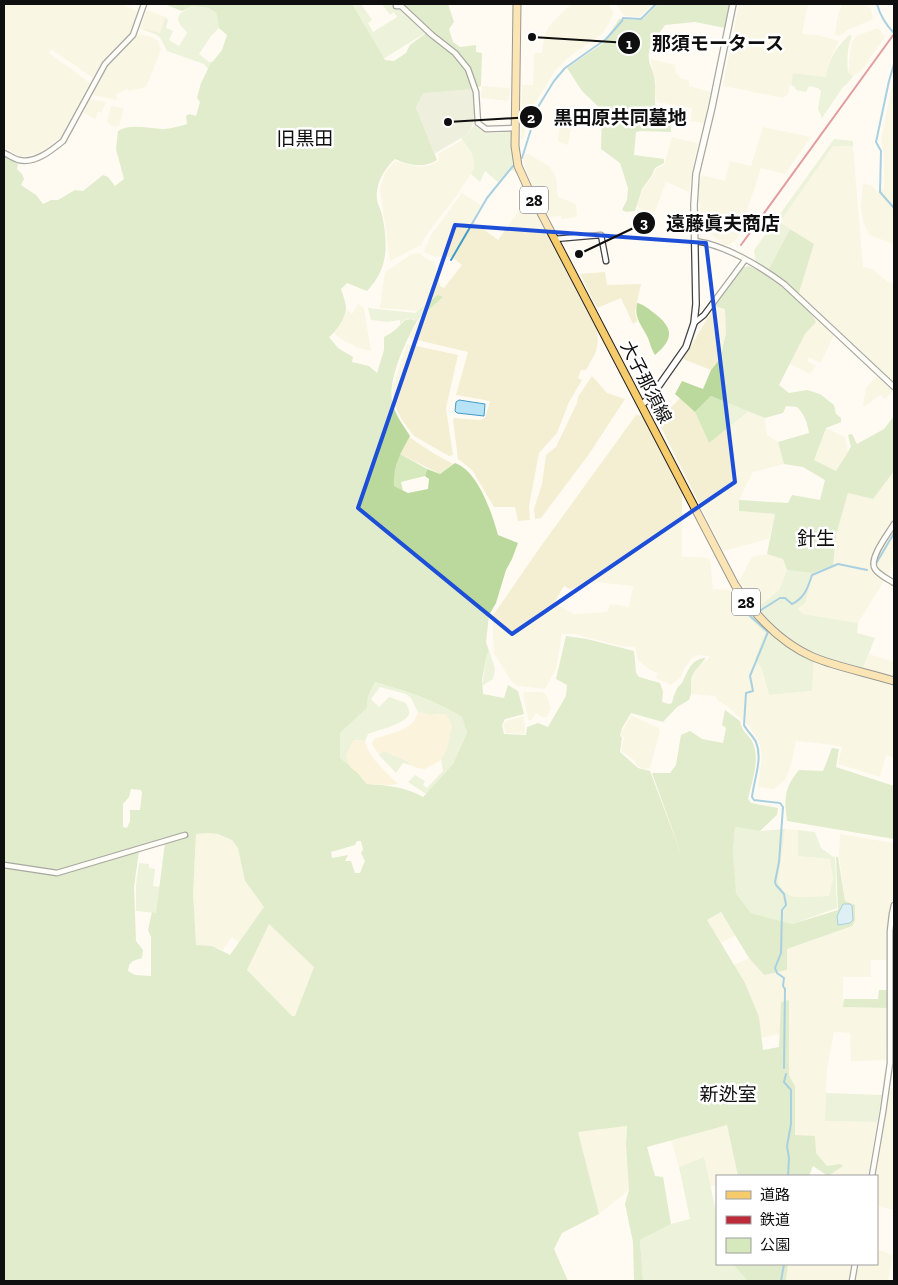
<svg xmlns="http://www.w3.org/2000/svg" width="898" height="1285" font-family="'Zilla Slab','Noto Sans JP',serif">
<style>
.farmland{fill:#f4efd2;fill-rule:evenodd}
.green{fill:#d6e9bc}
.forest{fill:#bbd99c;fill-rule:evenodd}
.sand{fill:#f9e9c0}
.cemetery{fill:#d9e1c3}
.water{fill:#b8e2f5;stroke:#419cca}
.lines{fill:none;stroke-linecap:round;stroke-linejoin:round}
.stream{stroke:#419cca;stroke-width:2}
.minor-casing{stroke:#424242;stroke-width:7}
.tertiary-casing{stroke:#424242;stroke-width:8}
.primary-casing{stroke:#202020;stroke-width:9}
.minor{stroke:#fff;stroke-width:4.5}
.tertiary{stroke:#fff;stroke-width:5.5}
.primary{stroke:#f5cb6c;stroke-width:7}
.rail{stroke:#bd2a3a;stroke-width:2}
.marked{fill:none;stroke:#1d4ed8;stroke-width:4;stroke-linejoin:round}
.labels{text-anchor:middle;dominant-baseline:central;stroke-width:5;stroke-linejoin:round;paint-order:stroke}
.shield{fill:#fff;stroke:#575757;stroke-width:1}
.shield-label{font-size:16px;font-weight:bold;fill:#0f0f0f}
.street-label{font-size:18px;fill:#0f0f0f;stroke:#fff}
.neighbourhood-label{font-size:19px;fill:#0f0f0f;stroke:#fff}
.leader{fill:none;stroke:#0f0f0f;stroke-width:2}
.callout-dot{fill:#0f0f0f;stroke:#fff;stroke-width:2}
.mark-label{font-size:15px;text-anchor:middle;font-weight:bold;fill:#fff}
.callout-label{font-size:19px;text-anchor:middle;font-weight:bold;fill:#0f0f0f;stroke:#fff;stroke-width:5;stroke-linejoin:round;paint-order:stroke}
</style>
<rect width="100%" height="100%" fill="#fffbf2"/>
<g class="farmland">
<path d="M 4,4 L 123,4 L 138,12 L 132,30 L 129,35 L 101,63 L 93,78 L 51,49 L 49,53 L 90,83 L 62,136 L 48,147 L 38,153 L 27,156 L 20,156 L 4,148 Z"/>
<path d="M 571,4 L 608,4 L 614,13 L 604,32 L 569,57 L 555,71 L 530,111 L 523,139 L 521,139 L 522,85 L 533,85 L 534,53 L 542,53 L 544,38 L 549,26 Z"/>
<path d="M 616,4 L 654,4 L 639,17 L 624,16 Z"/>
<path d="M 739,4 L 809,4 L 807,8 L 802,34 L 818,35 L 839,41 L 829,62 L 826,77 L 794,73 L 788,94 L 783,98 L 724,86 L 723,85 Z"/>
<path d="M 842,4 L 866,4 L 871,10 L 873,19 L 846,31 L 841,36 L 835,35 L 837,19 Z"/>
<path d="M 147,10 L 165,17 L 160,34 L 140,28 Z"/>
<path d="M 878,28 L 885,37 L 861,71 L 853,76 L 848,74 L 851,44 L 856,36 Z"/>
<path d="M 138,34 L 152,37 L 157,40 L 160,45 L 161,50 L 146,87 L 129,91 L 128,89 L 116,94 L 117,100 L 92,95 L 108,65 Z"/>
<path d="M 651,59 L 675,65 L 676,73 L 682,79 L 689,80 L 689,86 L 711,92 L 704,123 L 691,121 L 692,108 L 657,102 L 654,91 L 656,81 L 652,72 Z"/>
<path d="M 894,77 L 894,244 L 869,235 L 863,222 L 861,207 L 863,184 L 871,185 L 877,191 L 884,189 L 884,155 L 881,140 Z"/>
<path d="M 482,86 L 510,88 L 509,99 L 507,101 L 481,98 Z"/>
<path d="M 90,99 L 106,102 L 102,112 L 98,112 L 95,119 L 83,113 Z"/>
<path d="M 111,106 L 124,108 L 119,126 L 115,127 L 109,124 L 107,121 Z"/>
<path d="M 562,110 L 571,113 L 571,128 L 568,145 L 558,142 Z"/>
<path d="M 763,127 L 811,137 L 785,174 L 761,168 L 747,211 L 752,214 L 735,241 L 728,245 L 723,245 L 702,226 L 698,191 L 701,175 L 725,181 L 730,161 L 751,166 Z"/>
<path d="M 672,137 L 698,143 L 693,165 L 689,192 L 666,182 L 654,214 L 640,209 L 637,205 L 643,189 L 653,175 L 656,169 L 664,165 Z"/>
<path d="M 462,140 L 476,162 L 475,168 L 455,198 L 427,234 L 421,245 L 390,261 L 380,189 L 385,173 L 395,161 L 419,167 L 430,165 L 439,161 L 438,154 Z"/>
<path d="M 833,146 L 853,146 L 863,267 L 872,269 L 888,282 L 894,284 L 894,383 L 837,329 L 821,363 L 809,357 L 807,361 L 816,366 L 810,374 L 790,364 L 805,334 L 816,322 L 812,315 L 796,299 L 814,245 L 780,222 Z"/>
<path d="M 528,154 L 549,166 L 556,177 L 558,197 L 576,204 L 577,217 L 561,219 L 561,216 L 549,217 L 528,176 L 523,158 Z"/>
<path d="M 462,193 L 481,205 L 473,221 L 498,240 L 528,198 L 597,330 L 598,340 L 596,352 L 586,370 L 581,370 L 578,378 L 582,380 L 569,402 L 557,433 L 539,453 L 529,506 L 530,520 L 518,521 L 515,507 L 494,507 L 472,470 L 458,459 L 453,420 L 454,418 L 480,420 L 485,418 L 490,401 L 456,395 L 468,352 L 409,338 L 419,320 L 443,297 L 426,305 L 417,311 L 380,308 L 385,272 L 412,254 L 419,253 L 425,258 L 434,262 L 440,286 L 444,288 L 462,265 L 452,257 L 435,257 L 424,252 L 431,235 Z"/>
<path d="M 605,272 L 607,285 L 641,284 L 635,311 L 637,321 L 633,324 L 621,298 L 597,308 L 580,274 Z"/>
<path d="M 358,304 L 364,308 L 371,351 L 355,347 L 354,345 L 345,342 L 334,333 L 347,310 L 352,314 Z"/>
<path d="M 715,306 L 725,308 L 726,333 L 720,359 L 711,370 L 683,359 Z"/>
<path d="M 407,344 L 458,355 L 446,408 L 453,455 L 449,456 L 414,436 L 402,420 L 393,402 L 393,386 Z"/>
<path d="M 878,375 L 893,391 L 885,399 L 880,395 L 864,407 L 863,406 L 864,399 L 866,388 Z"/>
<path d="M 592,376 L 607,393 L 625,399 L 589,454 L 541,518 L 535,519 L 534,509 L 542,484 L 546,455 L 556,447 L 577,403 L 578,397 Z"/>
<path d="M 680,398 L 695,412 L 709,443 L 749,411 L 765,418 L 767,435 L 778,442 L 784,464 L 753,472 L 739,500 L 739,511 L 775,514 L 769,539 L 723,551 L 658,421 Z"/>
<path d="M 636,415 L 642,416 L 645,421 L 682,490 L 682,557 L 701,557 L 710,559 L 713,589 L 733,590 L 750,613 L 748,616 L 766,633 L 755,659 L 762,669 L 769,695 L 812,691 L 812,660 L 894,685 L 894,758 L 886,755 L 880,777 L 838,764 L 842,747 L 833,745 L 796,741 L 791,766 L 785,780 L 774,789 L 758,787 L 762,756 L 759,741 L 748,725 L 728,707 L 717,700 L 716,696 L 691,694 L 691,678 L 700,664 L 709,659 L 709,656 L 699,655 L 692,658 L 684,669 L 681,677 L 671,685 L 656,678 L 658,673 L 650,670 L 638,660 L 635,647 L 620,646 L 574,634 L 562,634 L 556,669 L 545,689 L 518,686 L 512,682 L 501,665 L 494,653 L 492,617 L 536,553 ZM 594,582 L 633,586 L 629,607 L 610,604 L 607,612 L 574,614 L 554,603 L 564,586 L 570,589 Z"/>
<path d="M 826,428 L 845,437 L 848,452 L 836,471 L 814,460 Z"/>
<path d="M 409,437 L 433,453 L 453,464 L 440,474 L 400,454 Z"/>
<path d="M 894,471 L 894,562 L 889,573 L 858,623 L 803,614 L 797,609 L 806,601 L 812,573 L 833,564 L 836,535 L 848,493 L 873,499 Z"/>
<path d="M 767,554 L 783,559 L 787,570 L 779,590 L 756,608 L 739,581 L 752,557 Z"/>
<path d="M 869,654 L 894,662 L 894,677 L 863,668 Z"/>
<path d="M 523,692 L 543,692 L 547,696 L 551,708 L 547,717 L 542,717 L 536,713 L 532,720 L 528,720 Z"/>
<path d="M 631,715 L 659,728 L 660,731 L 650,768 L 644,769 L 637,766 L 634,760 L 621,751 L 624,737 L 620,735 Z"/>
<path d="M 524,716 L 525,734 L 506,733 L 503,725 L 506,721 Z"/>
<path d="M 785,829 L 798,830 L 798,856 L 830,859 L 833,879 L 829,896 L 798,897 L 791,896 L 783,891 L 778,882 Z"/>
<path d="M 207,833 L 218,834 L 232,840 L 238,847 L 245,881 L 264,907 L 239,942 L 232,937 L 223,950 L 212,946 L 196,945 L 193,893 L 196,834 Z"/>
<path d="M 840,834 L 894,843 L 894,896 L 888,917 L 887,960 L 871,960 L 871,977 L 843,977 L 843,1007 L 888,1008 L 886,1060 L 851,1061 L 850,1033 L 834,1032 L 827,1070 L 825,1121 L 877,1122 L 868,1176 L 828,1176 L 843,1166 L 840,1164 L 827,1166 L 816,1153 L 795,1135 L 795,1086 L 789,1075 L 789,1000 L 781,1002 L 780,1034 L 761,1038 L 759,1017 L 734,965 L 749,958 L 764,975 L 787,970 L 787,949 L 852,926 L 845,901 L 839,856 Z"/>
<path d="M 720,912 L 736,935 L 721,943 L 706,920 Z"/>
<path d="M 269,923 L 314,967 L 295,1016 L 292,1016 L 247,970 Z"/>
<path d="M 890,1088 L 894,1088 L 894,1210 L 877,1206 L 876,1176 Z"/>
<path d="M 727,1124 L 738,1176 L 717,1176 L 717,1185 L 710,1186 L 704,1158 L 679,1167 L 671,1140 Z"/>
<path d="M 627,1126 L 626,1145 L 629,1190 L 599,1214 L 578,1132 Z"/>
<path d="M 877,1249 L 893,1255 L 888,1281 L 855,1281 L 859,1264 L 877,1264 Z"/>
<path d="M 788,1264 L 852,1264 L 850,1281 L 786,1281 Z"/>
</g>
<g class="green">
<path d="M 349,4 L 361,4 L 372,20 L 368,23 L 373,32 L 397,17 L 394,12 L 390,15 L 382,4 L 391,4 L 396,9 L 399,8 L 396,4 L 397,4 L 425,33 L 383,59 Z"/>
<path d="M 192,6 L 208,8 L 218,13 L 219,28 L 211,36 L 199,54 L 209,62 L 214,61 L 208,69 L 204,64 L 167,51 C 157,29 158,37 140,28 L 160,33 L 165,17 L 168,20 L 166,28 L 173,31 L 169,40 L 179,46 L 187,33 C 185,29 180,26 179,22 C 175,13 187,10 192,6 Z"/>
<path d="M 849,35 L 852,36 C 847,47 847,61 848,73 L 853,76 L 850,81 L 843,87 L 822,118 L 818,109 L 821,91 L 818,88 L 809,86 L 806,92 L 796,90 L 795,87 L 791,85 L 793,73 L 826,77 C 828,59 837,47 849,35 Z"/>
<path d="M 474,125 C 485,136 496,133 511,131 L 512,155 L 519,176 L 513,170 L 510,171 L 499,183 L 485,171 L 480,182 L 471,174 C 480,159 469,151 461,138 L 468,134 Z"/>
<path d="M 834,139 L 853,141 L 853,146 L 833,146 L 780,222 L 790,229 L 768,270 L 756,262 L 754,250 Z"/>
<path d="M 438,295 L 443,297 L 417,321 C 409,317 406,318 400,324 L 400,320 L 387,322 L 371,320 L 368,308 L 415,313 Z"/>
<path d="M 711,396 L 749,411 L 709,443 L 695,412 Z"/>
<path d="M 400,454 L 427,469 L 425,476 L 401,482 L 403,491 L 394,486 C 393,475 394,464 400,454 Z"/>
<path d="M 787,570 L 812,573 L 806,602 L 798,609 L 803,614 L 858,623 L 857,633 L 875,638 L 863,668 L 814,654 L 812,691 L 769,695 L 762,669 L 755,659 L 765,633 L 747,616 L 779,590 Z"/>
<path d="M 489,651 L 494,665 L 495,670 L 493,679 L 482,686 L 487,654 Z"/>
<path d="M 375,682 C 407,691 433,700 462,717 L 467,733 L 453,764 L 426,794 L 408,782 L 415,775 L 425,781 L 423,785 L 427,788 L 443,771 L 441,760 L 448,746 L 440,714 L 430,715 L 418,712 L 411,698 L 406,694 L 380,687 L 371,699 L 379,707 L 389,697 L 406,703 C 407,706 410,710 409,714 C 406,724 378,730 368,734 L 365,741 L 354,740 L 346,755 L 351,768 L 340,758 L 340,733 L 367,708 L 368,696 Z"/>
<path d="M 384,751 L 403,759 L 414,766 L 403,763 L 396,773 L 379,755 Z"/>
<path d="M 735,827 L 760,831 L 785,829 L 778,882 L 783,891 L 791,896 L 798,897 L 829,896 L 833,879 L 830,859 L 798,856 L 798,830 L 815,832 L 821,848 L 835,858 L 837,908 L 792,924 L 751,913 L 734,893 L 733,852 Z"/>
<path d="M 139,863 L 149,864 L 149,868 L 155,869 L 153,886 L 161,887 L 156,913 L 136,911 L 136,885 Z"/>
<path d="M 826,1093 L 882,1095 L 877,1122 L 825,1121 Z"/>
<path d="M 704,1157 L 717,1216 L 717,1264 L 733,1264 L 749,1281 L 643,1281 L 640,1240 L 671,1224 L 690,1219 L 679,1167 Z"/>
</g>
<g class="forest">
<path d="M 164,4 L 352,4 L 385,60 L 394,61 L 406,53 L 410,45 L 426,33 L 426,28 L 401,4 L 448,4 L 454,22 L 449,29 L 453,42 L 460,47 L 476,45 L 476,52 L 482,53 L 481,86 L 416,107 L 437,160 C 423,169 409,165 395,159 C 384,169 375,184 377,200 C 378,205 381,210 382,215 C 388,244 389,268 367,291 L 347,283 L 341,289 C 343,296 346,302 346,309 C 345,318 336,332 329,337 L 338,348 L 353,357 L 352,362 L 369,366 L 377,373 L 384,350 L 384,337 C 387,335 392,333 395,330 C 404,322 405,316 417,321 C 406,340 388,379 392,401 C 394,413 403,425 410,436 C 400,454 393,465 394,486 L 408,493 L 428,489 L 429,479 L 425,476 L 427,469 L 440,474 L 455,463 C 478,471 492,513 498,535 L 518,543 L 512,559 L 506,570 L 496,603 L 489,615 L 486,642 L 489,651 L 487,654 L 482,680 L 483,694 L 504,698 L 508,685 L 518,691 L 524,714 L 505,719 L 502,725 L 504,734 L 526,735 L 527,727 L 538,723 L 548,727 L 566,696 L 567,685 L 556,679 L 566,636 L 587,639 L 634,651 L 636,673 L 639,677 L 660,683 L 663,692 L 662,702 L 669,704 L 672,703 C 673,698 675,692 678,687 C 681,684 682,684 683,681 C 688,670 692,659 705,658 L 705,659 L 695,671 L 691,678 L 691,694 L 689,700 L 677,707 L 663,722 L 631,713 L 622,728 L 620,736 L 622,737 L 620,752 L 638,768 L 650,771 L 683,859 L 652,773 L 670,773 L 676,765 L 681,735 L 690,731 L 702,739 L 723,743 L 726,728 L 722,725 L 725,710 L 740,721 C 742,732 747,733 752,741 C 761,759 752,780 748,799 L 751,803 L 778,808 L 777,815 L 760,831 L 735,827 L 733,852 L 736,894 L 751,913 L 792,924 L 838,910 L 836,857 L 838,857 L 845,901 L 855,905 L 855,921 L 852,926 L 787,949 L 787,970 L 764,975 L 749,958 L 721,912 L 707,920 L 745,983 L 759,1017 L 763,1050 L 779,1047 L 781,1002 L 789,1000 L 789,1075 L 795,1086 L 795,1135 L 815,1136 L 816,1153 L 827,1166 L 840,1164 L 843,1166 L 828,1176 L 813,1166 L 809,1176 L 738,1176 L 727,1125 L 647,1147 L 655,1176 L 663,1177 L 671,1224 L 640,1240 L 643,1281 L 635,1281 L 634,1279 L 633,1242 L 625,1204 L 629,1190 L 626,1145 L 627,1126 L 578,1132 L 599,1214 L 562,1233 L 554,1249 L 568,1281 L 4,1281 L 4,156 L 18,164 L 17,169 L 22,174 L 24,179 L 21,185 L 36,195 L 43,204 L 51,200 L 58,200 L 75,190 L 83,191 L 103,175 L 108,177 L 115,186 L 124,179 L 116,149 L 118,131 C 130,123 149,129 163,129 C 171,129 179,126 187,124 L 186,116 L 189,114 L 196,116 L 200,102 L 197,98 L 201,83 L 210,65 L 222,50 L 227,35 L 219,28 L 217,13 L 208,8 L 192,6 L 182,11 ZM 375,682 C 407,691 434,700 462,717 L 467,733 L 453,764 L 423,797 C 406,787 387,785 367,784 L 358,773 L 340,758 L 340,733 L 367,708 L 368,696 ZM 131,789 L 141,790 L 142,793 L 140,810 L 130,810 L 130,821 L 127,828 L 123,827 L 123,804 L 129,797 ZM 207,833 L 218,834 L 232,840 L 238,848 L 245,881 L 264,907 L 230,955 L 212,946 L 196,945 L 193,893 L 196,834 ZM 357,841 L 361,841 L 363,850 L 361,853 L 365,861 L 360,873 L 355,873 L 351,861 L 345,861 L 348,855 L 332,858 L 331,852 L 355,845 ZM 165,843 L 156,913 L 152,912 L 148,930 L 151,937 L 151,976 L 135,975 L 128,971 L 129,965 L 133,961 L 142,958 L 143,950 L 136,941 L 134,887 L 139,851 ZM 269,924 L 314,967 L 295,1016 L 292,1016 L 247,970 Z"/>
<path d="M 658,4 L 730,4 L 725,28 L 695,22 L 665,25 C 660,32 653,40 650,48 C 645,60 655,72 655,83 C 655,95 654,109 659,121 L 671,123 L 671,132 L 642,131 L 636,132 L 634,155 L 664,159 L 664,163 L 655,168 L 652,175 L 642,189 L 635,211 L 626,212 L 622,210 L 627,200 L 628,188 L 620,163 L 601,149 L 602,110 L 582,91 L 567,68 L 605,42 L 619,19 L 642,20 Z"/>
<path d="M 790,229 L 814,244 L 797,299 L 812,315 L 816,322 L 805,334 L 779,385 L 789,393 L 807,390 L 820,394 L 834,405 L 836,414 L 841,418 L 841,422 L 826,428 L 814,460 L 836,471 L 851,447 L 848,435 L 852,434 L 857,444 L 884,429 L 894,416 L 894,471 L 873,499 L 848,493 L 836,535 L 833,565 L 812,573 L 787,570 L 783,559 L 767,554 L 775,514 L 739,511 L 739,500 L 788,503 L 792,495 L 820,500 L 825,480 L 803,467 L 784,464 L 778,442 L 809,433 C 807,422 805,415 797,407 L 786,406 L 783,413 L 765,418 L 711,396 L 695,412 L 675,394 L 682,381 L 703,389 L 711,370 L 720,359 L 726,333 L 725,309 L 715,306 L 742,268 L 749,266 L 766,274 Z"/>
<path d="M 637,303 C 643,304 649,309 654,313 C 674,328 674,339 655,355 C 651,349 650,342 647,336 C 641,324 634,318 637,303 Z"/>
<path d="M 832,748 L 839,749 L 836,767 L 894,786 L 894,839 L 787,821 C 784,798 784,788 799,770 L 823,771 Z"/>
<path d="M 879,990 L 888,990 L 888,1008 L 843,1007 L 844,999 L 878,999 Z"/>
<path d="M 733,1264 L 788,1264 L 786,1281 L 748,1281 Z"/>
</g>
<g class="sand">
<path d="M 418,712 L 430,715 L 446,714 L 452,725 L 448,746 L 441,760 L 425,769 L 417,768 L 403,759 L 384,751 L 379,755 L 372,744 L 374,739 C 390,733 414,731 418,712 Z"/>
<path d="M 354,740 L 365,741 C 368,757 387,773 398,784 L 389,785 L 367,784 L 358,773 L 351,768 L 346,755 Z"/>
</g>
<path class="cemetery" d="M 472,89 C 477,102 476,123 468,134 L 434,154 L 416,107 L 423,93 Z"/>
<g class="water">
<path d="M 459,400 L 485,404 L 484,416 L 457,413 L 455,411 L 456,402 Z"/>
<path d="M 843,904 L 850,904 L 852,906 L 853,920 L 850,923 L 838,925 L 837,916 Z"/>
</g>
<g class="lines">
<g class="stream">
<path d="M 877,4 C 880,15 886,25 894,33"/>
<path d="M 894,64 L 889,81 L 876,142 L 881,151 L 880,192 L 894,208"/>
<path d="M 522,158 L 538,107 L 554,81 L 565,68 L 606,39 L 622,21 L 623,18 L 641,19 L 656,4"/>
<path d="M 451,260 L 487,198 L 513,166"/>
<path d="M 877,562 L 894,533"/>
<path d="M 761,610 L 780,598 L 785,598 L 792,604 C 805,598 808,587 812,575 L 838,564 L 867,570"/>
<path d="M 750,616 L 768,632 L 750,676 L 753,691 L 746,693 L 744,725 C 747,731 753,736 756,742 C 763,759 754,779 752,797 L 754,800 L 780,803 L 783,807 L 779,862 L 775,882 L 776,885 L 784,894 L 786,905 L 782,910 L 781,953 L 775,968 L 777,973 L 784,978 L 783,986 L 785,989 L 784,1068"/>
<path d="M 786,1074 L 784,1082 L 791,1090 L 791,1124 L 787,1146 L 789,1158 L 788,1176"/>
<path d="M 781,1281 L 784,1264"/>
</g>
<defs>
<g id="minor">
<path d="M 396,6 L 401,6 L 432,35 L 455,53 L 468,69 L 476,92 L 478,123 L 486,129 L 515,128"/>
<path d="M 4,153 C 9,155 14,159 19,160 C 35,164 52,150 63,141 L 105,64 L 133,35 L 144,4"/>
<path d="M 555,239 L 601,235 L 606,261"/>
<path d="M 695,241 C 725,245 760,266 784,284 L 894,387"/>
<path d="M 694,323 L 704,315 L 745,260"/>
<path d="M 894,524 C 888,534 868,559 875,569 C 879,575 888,579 894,583"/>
<path d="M 4,865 L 57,873 L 185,835"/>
<path d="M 872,1176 L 883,1112 L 890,1063 L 890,931 L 892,914 L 894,905"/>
<path d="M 852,1281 L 855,1264"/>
</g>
<path id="tertiary" d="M 641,405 L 651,397 L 686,347 L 694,323 L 696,304 L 694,205 L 696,174 L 712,107 L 733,4"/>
<path id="primary" d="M 517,4 L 515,146 L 518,166 L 528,188 L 735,585 C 754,614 781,643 813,657 C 837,667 869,673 894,681"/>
</defs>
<use href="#minor" class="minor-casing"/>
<use href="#tertiary" class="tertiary-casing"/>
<use href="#primary" class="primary-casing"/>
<use href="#minor" class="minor"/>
<use href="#tertiary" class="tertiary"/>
<use href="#primary" class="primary"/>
<path class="rail" d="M 741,245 L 894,34"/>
</g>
<path d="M0 0H898V1285H0ZM 455,225 L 706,243 L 735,482 L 512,634 L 358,508 Z" fill="#fffbf2" fill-opacity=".55" fill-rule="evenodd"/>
<path class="marked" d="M 455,225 L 706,243 L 735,482 L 512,634 L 358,508 Z"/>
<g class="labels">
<g class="shield">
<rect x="520" y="186.5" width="28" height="27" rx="4"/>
<rect x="732" y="588.5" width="28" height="27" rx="4"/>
</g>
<g class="shield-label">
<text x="534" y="200">28</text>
<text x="746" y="602">28</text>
</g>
<g class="street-label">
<text transform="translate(646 382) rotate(63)">大子那須線</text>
</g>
<g class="neighbourhood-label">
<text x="305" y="138">旧黒田</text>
<text x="816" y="538">針生</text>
<text x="728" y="1094">新迯室</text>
</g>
</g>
<path class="leader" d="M532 37L629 43M448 122L531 117M579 254L644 223"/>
<g class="callout-dot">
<circle cx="532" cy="37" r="5"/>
<circle cx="448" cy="122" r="5"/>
<circle cx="579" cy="254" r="5"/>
<circle cx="629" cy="43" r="12"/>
<circle cx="531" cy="117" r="12"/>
<circle cx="644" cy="223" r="12"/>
</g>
<g class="mark-label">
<text x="629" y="49">1</text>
<text x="531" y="123">2</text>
<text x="644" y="228">3</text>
</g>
<g class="callout-label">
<text x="718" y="50">那須モータース</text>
<text x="620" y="124">黒田原共同墓地</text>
<text x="723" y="230">遠藤眞夫商店</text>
</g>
<rect width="898" height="1285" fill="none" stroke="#0f0f0f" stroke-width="10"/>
<rect x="716" y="1175" width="162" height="90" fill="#ffffff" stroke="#9f9f9f"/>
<rect x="726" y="1191" width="25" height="8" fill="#f5cb6c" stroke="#9f9f9f"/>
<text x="760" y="1200" font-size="15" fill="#0f0f0f">道路</text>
<rect x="726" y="1216" width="25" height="8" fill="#bd2a3a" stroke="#9f9f9f"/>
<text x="760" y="1225" font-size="15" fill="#0f0f0f">鉄道</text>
<rect x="726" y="1238" width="25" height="15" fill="#d6e9bc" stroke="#9f9f9f"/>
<text x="760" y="1250" font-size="15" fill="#0f0f0f">公園</text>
</svg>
